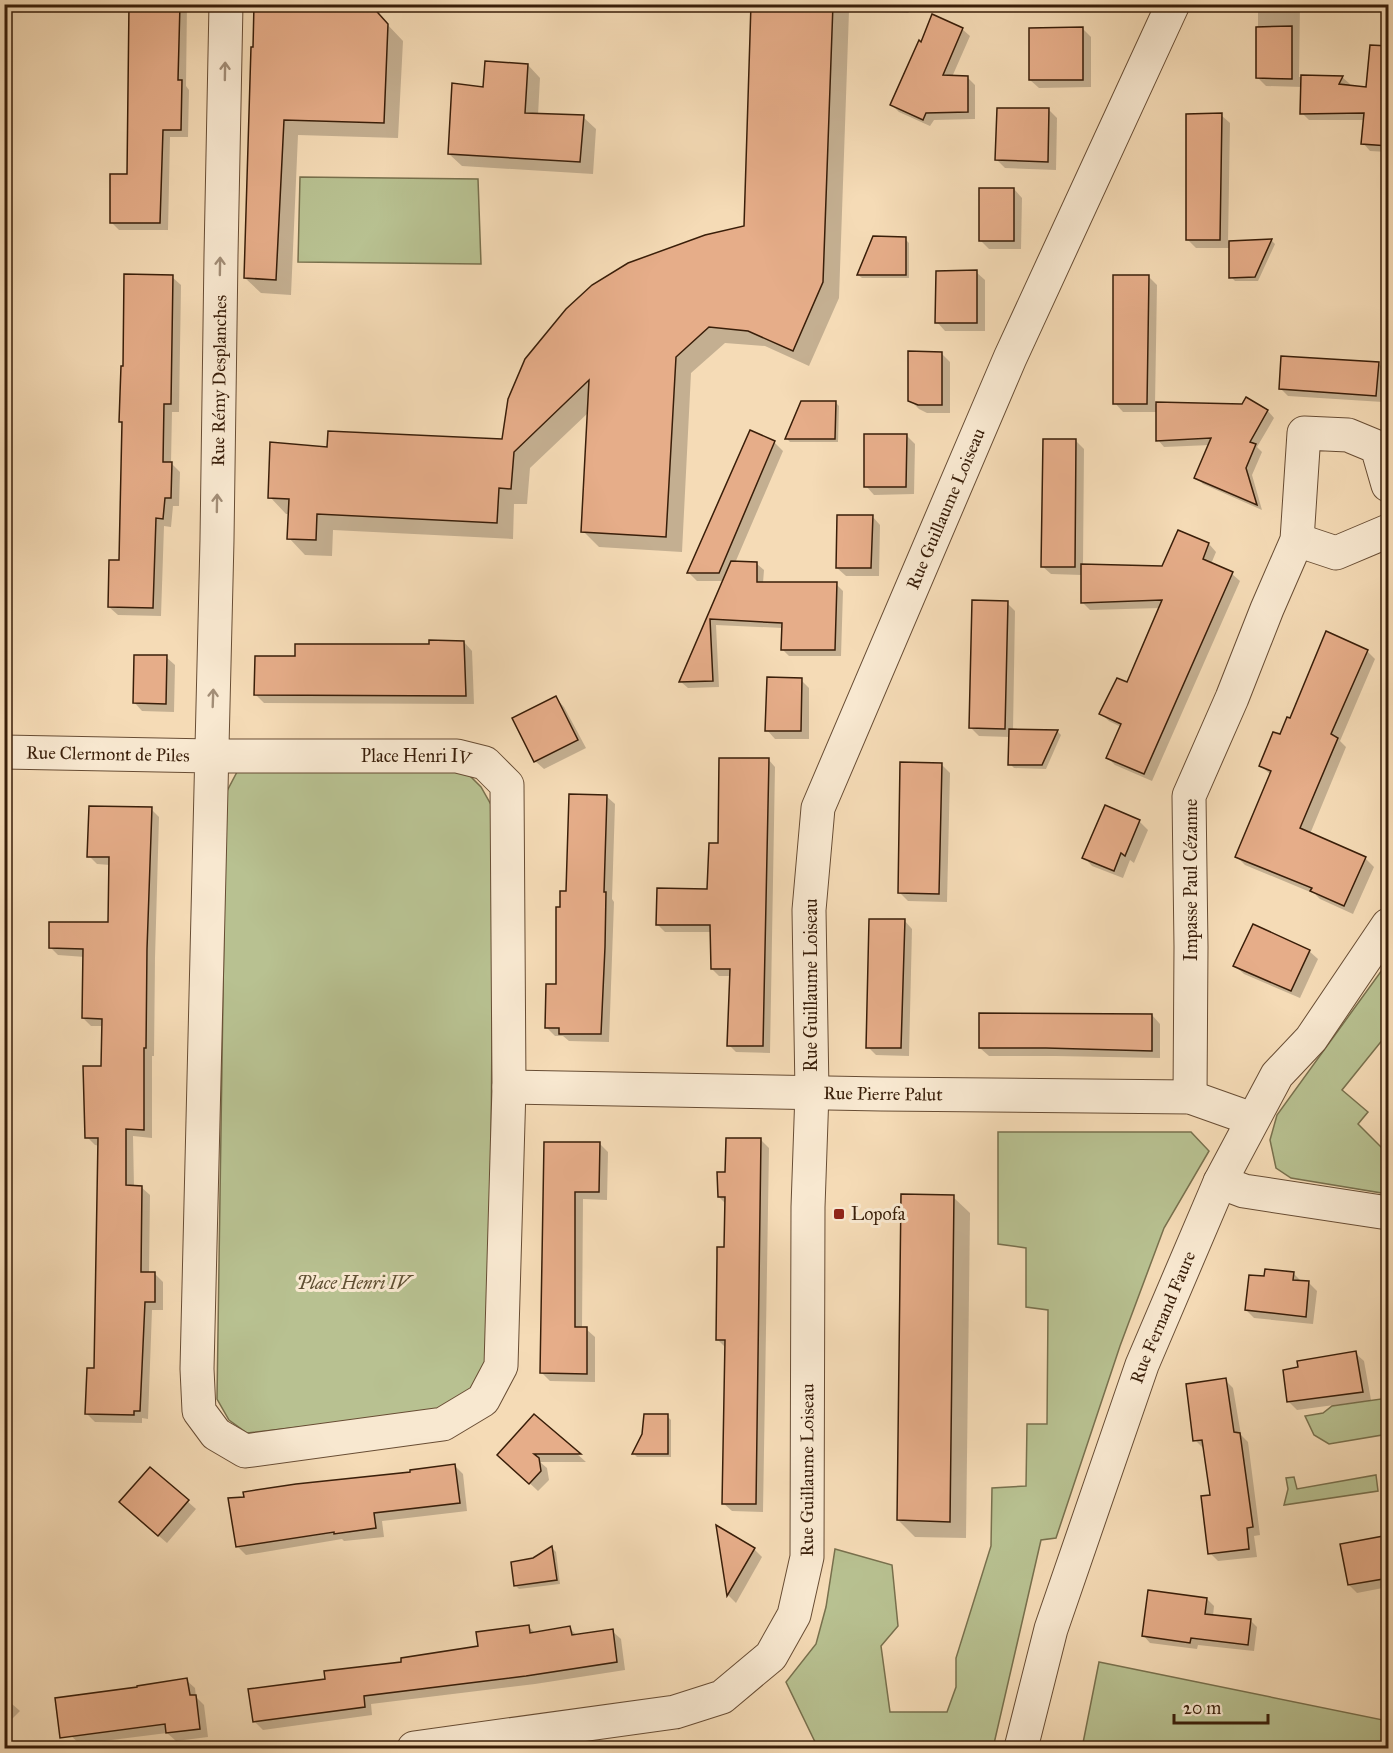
<svg xmlns="http://www.w3.org/2000/svg" width="1393" height="1753" font-family="'IM FELL Great Primer',serif">
<style>
.green{fill:#b8c191;stroke:#78704d;stroke-width:1.5}
.shadow{fill:#0003}
.building{fill:#e6ad89;stroke:#391e09;stroke-width:1.5}
.lines{fill:none;stroke-linecap:round;stroke-linejoin:round}
.street-casing{stroke:#684d34;stroke-width:35}
.street{stroke:#f8e8d0;stroke-width:33}
.oneway{stroke:#a28d76}
.poi-dot{fill:#8f2418;stroke:#f8e8d0;stroke-width:2}
.labels{text-anchor:middle;dominant-baseline:central;stroke-width:6;stroke-linejoin:round;paint-order:stroke}
.street-label{font-size:18px;fill:#391e09;stroke:#f8e8d0}
.poi-label{font-size:18px;fill:#391e09;stroke:#f8e8d0;text-anchor:start}
.park-label{font-size:18px;font-style:italic;fill:#5f4f32;stroke:#f8e8d0}
</style>
<rect width="100%" height="100%" fill="#f5dbb6"/>
<filter id="stains"><feTurbulence type="fractalNoise" baseFrequency=".00333" numOctaves="4"/><feColorMatrix values="0 0 0 0 .2 0 0 0 0 .09 0 0 0 0 .02 0 0 0 .5 -.17"/></filter>
<radialGradient id="worn" r=".72"><stop offset=".6" stop-color="#630" stop-opacity="0"/><stop offset="1" stop-color="#630" stop-opacity=".3"/></radialGradient>
<g class="green">
<path d="M 300,177 L 478,179 L 481,264 L 298,262 Z"/>
<path d="M 447,767 L 467,773 L 481,787 L 494,810 L 489,1368 L 479,1393 L 449,1410 L 247,1433 L 229,1420 L 217,1399 L 226,793 L 237,772 Z"/>
<path d="M 1382,970 L 1388,970 L 1388,1033 L 1342,1090 L 1368,1112 L 1358,1124 L 1388,1154 L 1388,1194 L 1291,1178 L 1276,1168 L 1270,1140 L 1277,1115 Z"/>
<path d="M 998,1132 L 1191,1132 L 1209,1151 L 1164,1228 L 1120,1346 L 1056,1538 L 1041,1540 L 993,1748 L 818,1748 L 786,1682 L 816,1644 L 826,1607 L 835,1549 L 892,1565 L 898,1626 L 881,1646 L 890,1712 L 947,1712 L 956,1687 L 956,1658 L 991,1546 L 992,1488 L 1026,1486 L 1027,1424 L 1047,1424 L 1048,1310 L 1026,1307 L 1026,1248 L 998,1244 Z"/>
<path d="M 1388,1398 L 1388,1434 L 1329,1444 L 1314,1435 L 1305,1416 L 1323,1413 L 1332,1406 Z"/>
<path d="M 1376,1475 L 1378,1491 L 1284,1505 L 1288,1489 L 1286,1478 L 1294,1477 L 1297,1489 Z"/>
<path d="M 1099,1662 L 1388,1721 L 1388,1748 L 1082,1748 Z"/>
</g>
<g class="shadow">
<path d="M 131,4 L 187,4 L 186,86 L 189,90 L 188,137 L 170,137 L 168,230 L 119,230 L 111,222 L 128,176 Z"/>
<path d="M 368,4 L 403,41 L 398,138 L 298,135 L 291,295 L 261,293 L 245,278 L 254,49 Z"/>
<path d="M 753,4 L 901,4 L 909,13 L 849,11 L 839,298 L 809,366 L 765,346 L 725,343 L 691,373 L 682,552 L 599,547 L 583,531 L 589,412 L 530,468 L 527,504 L 514,504 L 513,539 L 333,530 L 332,556 L 305,555 L 289,538 L 290,514 L 286,514 L 270,497 L 329,449 L 503,440 L 745,227 Z"/>
<path d="M 1093,4 L 1126,4 L 1126,6 L 1095,6 Z"/>
<path d="M 1258,4 L 1300,4 L 1299,77 L 1342,77 L 1350,84 L 1348,87 L 1388,90 L 1388,152 L 1370,151 L 1363,143 L 1365,120 L 1309,120 L 1302,113 L 1302,87 L 1266,86 L 1258,78 Z"/>
<path d="M 962,29 L 970,36 L 952,77 L 968,78 L 975,85 L 975,119 L 934,120 L 930,126 L 899,112 L 892,105 L 921,44 Z"/>
<path d="M 1083,29 L 1091,37 L 1091,87 L 1039,88 L 1030,80 Z"/>
<path d="M 528,65 L 540,78 L 538,115 L 583,117 L 596,129 L 593,174 L 462,166 L 449,154 L 484,88 Z"/>
<path d="M 1048,109 L 1057,118 L 1056,170 L 1005,168 L 997,160 Z"/>
<path d="M 1221,115 L 1230,123 L 1228,242 L 1272,241 L 1275,244 L 1258,281 L 1235,281 L 1231,277 L 1231,248 L 1196,248 L 1187,239 Z"/>
<path d="M 1014,189 L 1022,198 L 1021,249 L 989,249 L 981,241 Z"/>
<path d="M 905,239 L 909,243 L 909,278 L 862,278 L 858,275 Z"/>
<path d="M 976,272 L 985,280 L 985,331 L 945,331 L 937,322 Z"/>
<path d="M 1148,276 L 1157,285 L 1155,404 L 1243,406 L 1247,399 L 1268,411 L 1274,418 L 1257,447 L 1262,452 L 1252,475 L 1262,510 L 1203,484 L 1196,477 L 1210,445 L 1164,447 L 1158,440 L 1158,412 L 1123,412 L 1115,403 Z"/>
<path d="M 172,277 L 181,285 L 179,412 L 172,412 L 171,463 L 180,472 L 179,506 L 173,506 L 171,527 L 164,526 L 161,616 L 118,615 L 109,607 L 121,562 L 124,425 L 121,422 Z"/>
<path d="M 941,353 L 950,362 L 950,413 L 927,413 L 919,409 L 910,400 Z"/>
<path d="M 1379,364 L 1386,371 L 1383,402 L 1288,396 L 1281,389 Z"/>
<path d="M 836,403 L 839,406 L 838,442 L 790,442 L 787,439 Z"/>
<path d="M 906,435 L 915,444 L 914,494 L 874,495 L 866,486 Z"/>
<path d="M 1076,441 L 1084,449 L 1083,565 L 1163,568 L 1178,532 L 1209,544 L 1216,552 L 1211,564 L 1232,574 L 1240,581 L 1152,781 L 1115,765 L 1107,757 L 1121,727 L 1109,721 L 1101,714 L 1128,684 L 1160,608 L 1090,610 L 1082,602 L 1082,575 L 1051,574 L 1042,566 Z"/>
<path d="M 774,442 L 783,451 L 735,563 L 757,564 L 764,570 L 763,583 L 836,584 L 843,591 L 841,656 L 789,656 L 783,650 L 783,628 L 716,625 L 719,687 L 688,688 L 681,682 L 725,581 L 697,581 L 688,572 Z"/>
<path d="M 872,516 L 880,525 L 879,576 L 846,576 L 837,568 Z"/>
<path d="M 1007,603 L 1015,611 L 1013,730 L 1057,731 L 1061,735 L 1046,769 L 1014,768 L 1010,764 L 1010,737 L 979,736 L 971,728 Z"/>
<path d="M 464,642 L 472,651 L 474,704 L 264,703 L 256,695 L 296,657 Z"/>
<path d="M 1367,651 L 1375,659 L 1340,741 L 1346,747 L 1310,834 L 1365,858 L 1374,867 L 1353,914 L 1320,899 L 1315,894 L 1245,865 L 1237,857 L 1271,775 L 1261,766 L 1281,736 Z"/>
<path d="M 166,657 L 175,665 L 174,712 L 142,711 L 134,702 Z"/>
<path d="M 801,680 L 809,688 L 809,739 L 775,739 L 767,730 Z"/>
<path d="M 556,698 L 564,707 L 586,748 L 544,769 L 535,761 Z"/>
<path d="M 768,759 L 775,767 L 770,1053 L 736,1052 L 729,1045 L 731,976 L 719,976 L 712,969 L 712,932 L 665,932 L 658,925 L 709,891 L 720,844 Z"/>
<path d="M 942,765 L 950,773 L 947,902 L 908,901 L 899,892 Z"/>
<path d="M 606,796 L 615,804 L 612,899 L 614,902 L 609,1042 L 569,1041 L 563,1036 L 555,1036 L 547,1028 L 558,985 L 561,908 Z"/>
<path d="M 151,809 L 159,817 L 155,958 L 154,1056 L 152,1056 L 152,1138 L 133,1136 L 134,1187 L 141,1187 L 150,1195 L 149,1273 L 155,1274 L 163,1282 L 163,1310 L 152,1310 L 148,1419 L 142,1418 L 142,1423 L 95,1422 L 87,1414 L 96,1369 L 100,1146 L 95,1145 L 87,1137 L 103,1068 L 103,1026 L 91,1026 L 83,1018 L 85,957 L 58,955 L 50,947 L 109,923 L 110,865 L 97,864 L 89,856 Z"/>
<path d="M 1139,821 L 1148,830 L 1134,863 L 1130,860 L 1123,878 L 1092,866 L 1084,857 Z"/>
<path d="M 904,920 L 912,929 L 909,1056 L 876,1055 L 868,1047 Z"/>
<path d="M 1309,951 L 1318,959 L 1300,998 L 1244,974 L 1235,966 Z"/>
<path d="M 1152,1015 L 1160,1024 L 1160,1058 L 1055,1056 L 989,1056 L 980,1048 Z"/>
<path d="M 761,1140 L 769,1148 L 763,1512 L 732,1511 L 723,1503 L 726,1348 L 718,1340 L 726,1249 L 726,1204 L 719,1197 L 726,1174 Z"/>
<path d="M 545,1143 L 599,1143 L 608,1152 L 607,1200 L 583,1199 L 582,1329 L 586,1329 L 595,1337 L 595,1382 L 550,1381 L 541,1372 Z"/>
<path d="M 953,1197 L 970,1213 L 966,1538 L 915,1537 L 898,1520 Z"/>
<path d="M 1293,1273 L 1301,1281 L 1309,1283 L 1317,1291 L 1313,1324 L 1254,1318 L 1246,1310 Z"/>
<path d="M 1355,1353 L 1364,1361 L 1371,1400 L 1297,1410 L 1289,1402 L 1299,1368 Z"/>
<path d="M 1225,1380 L 1233,1388 L 1241,1435 L 1248,1442 L 1260,1535 L 1254,1536 L 1257,1557 L 1218,1561 L 1210,1553 L 1212,1496 L 1205,1448 L 1203,1448 L 1195,1440 Z"/>
<path d="M 535,1416 L 586,1462 L 540,1462 L 547,1468 L 549,1480 L 538,1491 L 508,1463 Z"/>
<path d="M 667,1416 L 671,1420 L 671,1457 L 637,1457 L 634,1454 Z"/>
<path d="M 454,1465 L 463,1474 L 467,1511 L 382,1521 L 384,1537 L 344,1541 L 342,1539 L 246,1555 L 237,1546 L 245,1498 Z"/>
<path d="M 187,1501 L 196,1509 L 167,1543 L 130,1511 Z"/>
<path d="M 718,1528 L 754,1549 L 762,1557 L 736,1603 L 728,1595 Z"/>
<path d="M 1388,1537 L 1388,1587 L 1357,1593 L 1349,1585 Z"/>
<path d="M 552,1548 L 556,1552 L 560,1584 L 519,1589 L 516,1586 L 534,1559 Z"/>
<path d="M 1207,1599 L 1214,1606 L 1213,1616 L 1250,1620 L 1257,1627 L 1254,1651 L 1198,1645 L 1197,1649 L 1150,1643 L 1143,1635 Z"/>
<path d="M 528,1626 L 535,1633 L 569,1628 L 578,1636 L 612,1631 L 621,1639 L 625,1670 L 535,1684 L 371,1704 L 372,1715 L 263,1730 L 254,1721 L 327,1680 L 480,1647 Z"/>
<path d="M 186,1680 L 195,1688 L 196,1697 L 204,1705 L 208,1737 L 176,1741 L 167,1733 L 80,1744 L 71,1736 Z"/>
<path d="M 4,1697 L 20,1711 L 4,1727 Z"/>
</g>
<g class="building">
<path d="M 129,4 L 180,4 L 178,80 L 182,80 L 181,130 L 163,130 L 160,223 L 110,223 L 110,174 L 127,174 Z"/>
<path d="M 254,4 L 370,4 L 388,24 L 384,123 L 284,120 L 276,280 L 244,278 L 251,47 L 253,47 Z"/>
<path d="M 751,4 L 833,4 L 823,282 L 793,351 L 748,331 L 709,327 L 676,357 L 666,537 L 581,532 L 589,380 L 514,452 L 511,489 L 499,488 L 497,523 L 317,514 L 316,540 L 287,539 L 289,499 L 268,498 L 270,442 L 327,447 L 328,431 L 502,439 L 508,399 L 525,359 L 566,309 L 592,285 L 628,263 L 705,235 L 744,226 Z"/>
<path d="M 932,14 L 963,28 L 943,75 L 968,76 L 968,112 L 926,113 L 923,120 L 890,105 L 919,40 L 921,42 Z"/>
<path d="M 1292,26 L 1292,79 L 1256,78 L 1256,27 Z"/>
<path d="M 1083,27 L 1083,80 L 1029,80 L 1029,28 Z"/>
<path d="M 1370,45 L 1389,46 L 1389,146 L 1361,144 L 1364,113 L 1300,114 L 1301,75 L 1343,76 L 1339,84 L 1366,87 Z"/>
<path d="M 485,61 L 528,64 L 525,113 L 584,115 L 580,162 L 448,154 L 452,83 L 483,87 Z"/>
<path d="M 997,108 L 1049,108 L 1048,162 L 995,160 Z"/>
<path d="M 1222,113 L 1220,240 L 1186,240 L 1186,114 Z"/>
<rect x="979" y="188" width="35" height="53"/>
<path d="M 873,236 L 906,237 L 906,275 L 857,275 Z"/>
<path d="M 1272,239 L 1255,277 L 1229,278 L 1229,241 Z"/>
<path d="M 977,270 L 977,323 L 935,323 L 936,271 Z"/>
<path d="M 124,274 L 173,275 L 171,404 L 164,404 L 163,462 L 172,462 L 171,498 L 165,498 L 163,519 L 156,518 L 153,608 L 108,607 L 109,560 L 119,560 L 122,422 L 119,422 L 121,366 L 123,366 Z"/>
<path d="M 1113,275 L 1149,275 L 1147,404 L 1113,404 Z"/>
<path d="M 908,351 L 942,352 L 942,405 L 918,405 L 908,401 Z"/>
<path d="M 1281,356 L 1379,362 L 1376,396 L 1279,389 Z"/>
<path d="M 1246,397 L 1268,410 L 1250,442 L 1256,444 L 1246,468 L 1257,505 L 1194,478 L 1211,438 L 1156,441 L 1156,402 L 1242,404 Z"/>
<path d="M 801,401 L 836,401 L 835,439 L 785,439 Z"/>
<path d="M 750,430 L 775,441 L 719,573 L 687,573 Z"/>
<path d="M 864,434 L 907,434 L 906,487 L 864,487 Z"/>
<path d="M 1043,439 L 1076,439 L 1075,567 L 1041,567 Z"/>
<path d="M 837,515 L 873,515 L 871,568 L 836,568 Z"/>
<path d="M 1178,530 L 1209,543 L 1203,559 L 1233,572 L 1144,774 L 1106,758 L 1121,724 L 1099,714 L 1117,678 L 1127,682 L 1162,600 L 1081,603 L 1081,564 L 1162,566 Z"/>
<path d="M 731,561 L 757,562 L 757,582 L 837,582 L 835,650 L 781,650 L 782,623 L 710,619 L 713,681 L 679,682 Z"/>
<path d="M 972,600 L 1008,601 L 1005,729 L 969,728 Z"/>
<path d="M 1326,631 L 1368,650 L 1331,734 L 1338,738 L 1300,828 L 1366,857 L 1344,906 L 1310,891 L 1312,888 L 1235,857 L 1271,771 L 1259,766 L 1273,732 L 1280,734 L 1287,717 L 1290,718 Z"/>
<path d="M 429,640 L 464,641 L 466,696 L 254,695 L 255,656 L 295,656 L 295,644 L 429,644 Z"/>
<path d="M 134,655 L 167,655 L 166,704 L 133,703 Z"/>
<path d="M 767,677 L 802,678 L 801,731 L 765,731 Z"/>
<path d="M 556,696 L 578,740 L 534,762 L 512,718 Z"/>
<path d="M 1009,729 L 1058,730 L 1042,765 L 1008,765 Z"/>
<path d="M 719,758 L 769,758 L 763,1046 L 727,1046 L 730,969 L 711,969 L 710,925 L 656,925 L 657,888 L 707,889 L 709,843 L 718,843 Z"/>
<path d="M 900,762 L 942,763 L 939,894 L 898,893 Z"/>
<path d="M 569,794 L 607,795 L 604,892 L 606,892 L 605,947 L 601,1034 L 559,1034 L 559,1028 L 545,1028 L 546,984 L 556,984 L 556,907 L 560,907 L 560,891 L 566,891 Z"/>
<path d="M 1105,805 L 1140,820 L 1125,856 L 1121,853 L 1114,871 L 1082,858 Z"/>
<path d="M 89,806 L 152,807 L 147,949 L 146,1048 L 144,1048 L 144,1130 L 126,1129 L 126,1185 L 142,1186 L 141,1272 L 155,1272 L 155,1302 L 145,1302 L 140,1411 L 134,1411 L 134,1415 L 85,1414 L 87,1368 L 94,1368 L 98,1138 L 85,1138 L 83,1066 L 101,1066 L 102,1019 L 82,1018 L 83,949 L 49,948 L 49,922 L 108,922 L 109,857 L 87,857 Z"/>
<path d="M 869,919 L 905,919 L 901,1048 L 866,1048 Z"/>
<path d="M 1253,924 L 1310,950 L 1291,991 L 1233,966 Z"/>
<path d="M 979,1013 L 1152,1014 L 1152,1051 L 1046,1048 L 979,1048 Z"/>
<path d="M 726,1138 L 761,1138 L 756,1504 L 722,1504 L 725,1340 L 716,1340 L 717,1257 L 717,1247 L 724,1247 L 725,1197 L 718,1197 L 717,1172 L 725,1172 Z"/>
<path d="M 544,1142 L 600,1142 L 599,1192 L 575,1192 L 575,1327 L 587,1327 L 587,1374 L 540,1373 Z"/>
<path d="M 901,1194 L 954,1195 L 950,1522 L 897,1520 Z"/>
<path d="M 1265,1269 L 1294,1272 L 1293,1280 L 1309,1281 L 1306,1317 L 1245,1310 L 1249,1275 L 1264,1276 Z"/>
<path d="M 1356,1351 L 1363,1392 L 1287,1402 L 1283,1370 L 1298,1367 L 1297,1361 Z"/>
<path d="M 1226,1378 L 1234,1432 L 1240,1433 L 1253,1527 L 1247,1528 L 1249,1549 L 1208,1554 L 1201,1496 L 1210,1495 L 1202,1440 L 1193,1441 L 1186,1384 Z"/>
<path d="M 534,1414 L 581,1454 L 534,1454 L 539,1458 L 541,1471 L 529,1484 L 497,1455 Z"/>
<path d="M 644,1414 L 668,1414 L 668,1454 L 632,1454 L 642,1434 Z"/>
<path d="M 455,1464 L 460,1503 L 374,1513 L 376,1528 L 334,1534 L 334,1532 L 236,1547 L 228,1498 L 244,1497 L 243,1492 L 296,1484 L 410,1472 L 410,1470 Z"/>
<path d="M 150,1467 L 189,1500 L 158,1536 L 119,1502 Z"/>
<path d="M 716,1525 L 755,1548 L 727,1596 Z"/>
<path d="M 1389,1535 L 1389,1578 L 1348,1585 L 1340,1544 Z"/>
<path d="M 552,1546 L 557,1580 L 514,1586 L 511,1562 L 533,1558 Z"/>
<path d="M 1148,1590 L 1207,1598 L 1205,1614 L 1251,1619 L 1248,1645 L 1191,1638 L 1190,1643 L 1142,1636 Z"/>
<path d="M 529,1625 L 530,1633 L 570,1626 L 572,1635 L 613,1629 L 617,1662 L 526,1676 L 364,1696 L 365,1707 L 253,1722 L 248,1689 L 325,1679 L 324,1671 L 401,1662 L 401,1658 L 478,1646 L 476,1632 Z"/>
<path d="M 187,1678 L 190,1695 L 196,1695 L 200,1729 L 166,1733 L 165,1724 L 60,1738 L 55,1698 L 137,1687 L 137,1686 Z"/>
</g>
<g class="lines">
<defs>
<g id="street">
<path d="M 1297,540 L 1336,553 L 1388,531"/>
<path id="s1" d="M 4,752 L 211,756 L 457,756 L 485,763 L 507,785 L 509,1087 L 501,1366 L 483,1400 L 443,1424 L 245,1451 L 216,1434 L 199,1411 L 197,1369 L 217,540 L 221,255 L 226,4"/>
<path id="s2" d="M 509,1087 L 881,1094 L 1190,1097 L 1252,1119"/>
<path d="M 1190,1097 L 1191,947 L 1189,796 L 1232,698 L 1267,609 L 1297,540 L 1304,433 L 1348,435 L 1377,447 L 1388,485"/>
<path d="M 1220,1182 L 1244,1191 L 1388,1213"/>
<path id="s3" d="M 414,1748 L 675,1712 L 722,1697 L 771,1656 L 794,1615 L 807,1557 L 808,1207 L 812,1092 L 809,910 L 818,808 L 1010,358 L 1173,4"/>
<path id="s4" d="M 1021,1748 L 1051,1629 L 1142,1365 L 1220,1182 L 1277,1075 L 1311,1039 L 1388,925"/>
</g>
</defs>
<use href="#street" class="street-casing"/>
<use href="#street" class="street"/>
</g>
<defs><path id="oneway-shaft" d="M-6 0H5M1.5-3L5.5 0L1.5 3" fill="none" stroke-width="1.6" stroke-linecap="round" stroke-linejoin="round" transform="scale(1.5)"/></defs>
<g class="oneway">
<use href="#oneway-shaft" transform="translate(225 71) rotate(-89)"/>
<use href="#oneway-shaft" transform="translate(220 266) rotate(-89)"/>
<use href="#oneway-shaft" transform="translate(217 503) rotate(-89)"/>
<use href="#oneway-shaft" transform="translate(213 698) rotate(-88)"/>
</g>
<rect class="poi-dot" x="833" y="1208" width="12" height="12" rx="3"/>
<g class="labels">
<g class="street-label">
<text stroke="none"><textPath href="#s1" startOffset="2472">Rue Rémy Desplanches</textPath></text>
<text stroke="none"><textPath href="#s3" startOffset="1558">Rue Guillaume Loiseau</textPath></text>
<text stroke="none"><textPath href="#s1" startOffset="104">Rue Clermont de Piles</textPath></text>
<text stroke="none"><textPath href="#s1" startOffset="412">Place Henri IV</textPath></text>
<text transform="translate(1191 880) rotate(-90)">Impasse Paul Cézanne</text>
<text transform="translate(811 985) rotate(-90)">Rue Guillaume Loiseau</text>
<text stroke="none"><textPath href="#s2" startOffset="374">Rue Pierre Palut</textPath></text>
<text stroke="none"><textPath href="#s4" startOffset="454">Rue Fernand Faure</textPath></text>
<text stroke="none"><textPath href="#s3" startOffset="570">Rue Guillaume Loiseau</textPath></text>
</g>
<g class="poi-label">
<text x="851" y="1214">Lopofa</text>
</g>
<g class="park-label">
<text x="354" y="1283">Place Henri IV</text>
</g>
</g>
<rect width="1393" height="1753" fill="none" stroke="#f5dbb6" stroke-width="24"/>
<rect x="6" y="6" width="1381" height="1741" fill="none" stroke="#391e09" stroke-width="3"/>
<rect x="12" y="12" width="1369" height="1729" fill="none" stroke="#391e09" stroke-width="1.5"/>
<path d="M1174 1714v9h94v-9" fill="none" stroke="#391e09" stroke-width="3"/>
<text x="1183" y="1714" font-size="18" fill="#391e09" stroke="#f8e8d0" stroke-width="4.5" paint-order="stroke">20 m</text>
<rect width="100%" height="100%" filter="url(#stains)"/>
<rect width="100%" height="100%" fill="url(#worn)"/>
</svg>
